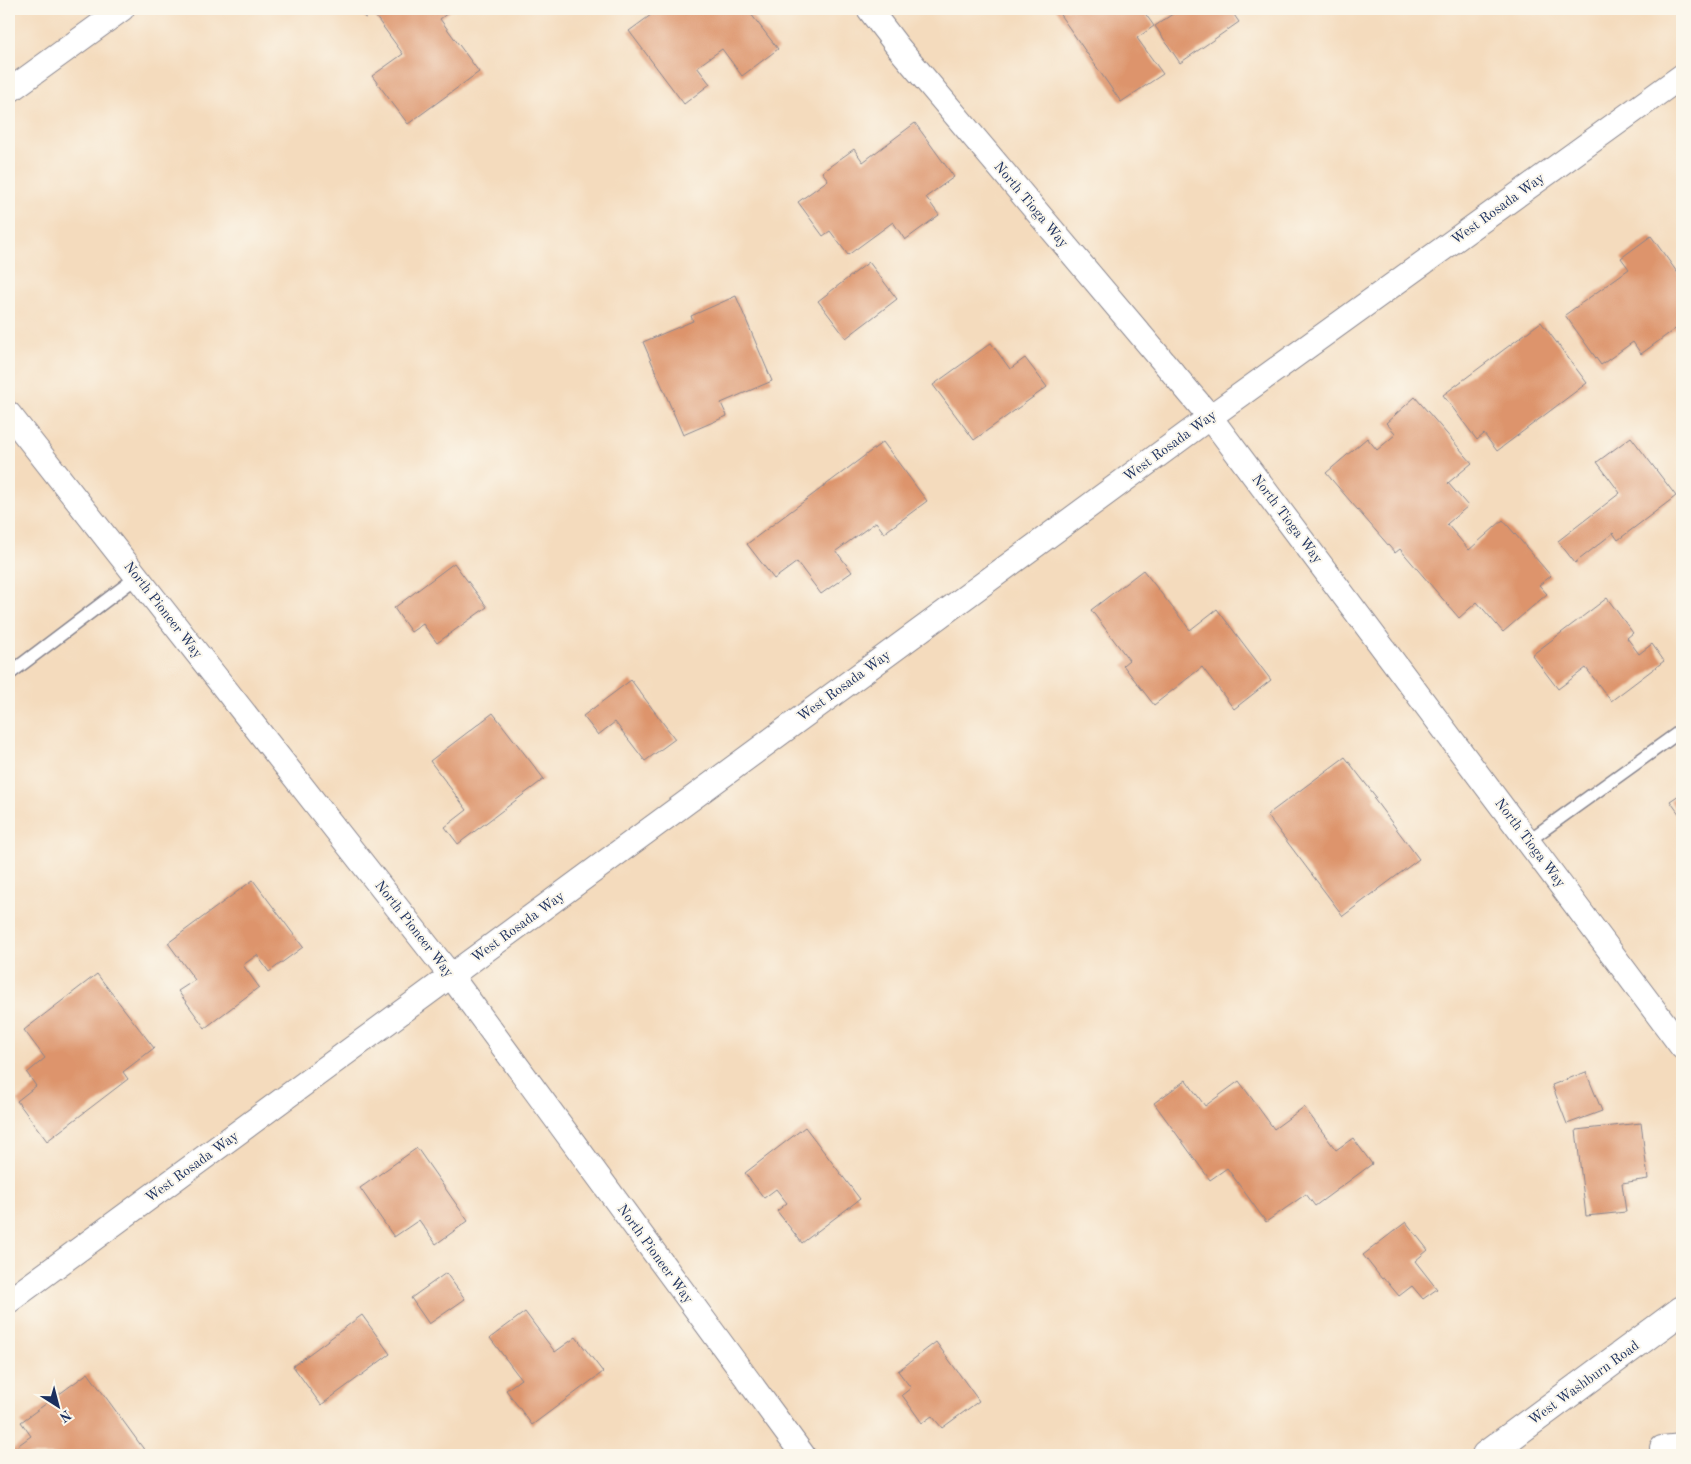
<svg xmlns="http://www.w3.org/2000/svg" width="1691" height="1464" font-family="'Old Standard TT',serif">
<style>
.building{fill:#dd946c}
.lines{fill:none;stroke-linecap:round;stroke-linejoin:round}
.service-casing{stroke:#88858e;stroke-width:15}
.minor-casing{stroke:#88858e;stroke-width:26}
.tertiary-casing{stroke:#88858e;stroke-width:30}
.service{stroke:#fff;stroke-width:12}
.minor{stroke:#fff;stroke-width:24}
.tertiary{stroke:#fff;stroke-width:28}
.labels{text-anchor:middle;dominant-baseline:central;stroke-width:4;stroke-linejoin:round;paint-order:stroke}
.street-label{font-size:14px;fill:#1b2f5e;stroke:#fbf7ec}
</style>
<rect width="100%" height="100%" fill="#fbf7ec"/>
<filter id="ink" filterUnits="userSpaceOnUse"><feTurbulence type="fractalNoise" baseFrequency=".02" numOctaves="2"/><feDisplacementMap in="SourceGraphic" scale="10" xChannelSelector="R" yChannelSelector="G"/><feConvolveMatrix kernelMatrix="1 2 1 2 8 2 1 2 1" color-interpolation-filters="sRGB"/></filter>
<filter id="wash" filterUnits="userSpaceOnUse"><feTurbulence type="fractalNoise" baseFrequency=".0096" numOctaves="4" result="noise"/><feDisplacementMap in="SourceGraphic" scale="20" xChannelSelector="R" yChannelSelector="G"/><feGaussianBlur stdDeviation="1.12" result="paint"/><feColorMatrix in="noise" values="0 0 0 0 0 0 0 0 0 0 0 0 0 0 0 0 0 1.4 0 .05"/><feComposite in="paint" operator="in"/></filter>
<g filter="url(#wash)">
<rect width="100%" height="100%" fill="#f4dbbd"/>
<g id="blocks">
<g class="building">
<path d="M 359,9 L 453,9 L 440,19 L 479,72 L 408,124 L 372,76 L 403,54 L 373,13 L 365,18 Z"/>
<path d="M 659,9 L 747,9 L 778,49 L 742,76 L 722,49 L 697,67 L 710,84 L 684,104 L 629,31 Z"/>
<path d="M 1056,9 L 1142,9 L 1154,26 L 1137,38 L 1163,74 L 1121,102 Z"/>
<path d="M 1180,9 L 1230,9 L 1239,22 L 1180,63 L 1155,26 Z"/>
<path d="M 915,123 L 954,177 L 926,197 L 939,215 L 905,240 L 893,222 L 848,255 L 830,231 L 823,236 L 798,202 L 828,180 L 822,172 L 854,149 L 863,162 Z"/>
<path d="M 1651,236 L 1682,279 L 1682,331 L 1678,334 L 1675,329 L 1641,354 L 1633,342 L 1601,365 L 1565,315 L 1629,269 L 1621,258 Z"/>
<path d="M 869,262 L 897,299 L 846,338 L 818,301 Z"/>
<path d="M 736,296 L 772,381 L 721,403 L 727,416 L 683,435 L 643,342 L 693,321 L 691,316 Z"/>
<path d="M 1541,322 L 1587,383 L 1497,451 L 1484,434 L 1477,440 L 1443,395 Z"/>
<path d="M 991,343 L 1010,369 L 1025,358 L 1047,387 L 974,440 L 933,385 Z"/>
<path d="M 1415,397 L 1472,463 L 1448,483 L 1468,506 L 1447,524 L 1469,550 L 1503,520 L 1551,576 L 1539,585 L 1547,594 L 1503,632 L 1477,602 L 1459,618 L 1400,549 L 1395,553 L 1326,473 L 1367,438 L 1377,450 L 1396,434 L 1386,423 Z"/>
<path d="M 1631,437 L 1676,496 L 1618,540 L 1613,533 L 1575,563 L 1558,541 L 1620,493 L 1597,462 Z"/>
<path d="M 883,442 L 927,501 L 884,533 L 876,522 L 836,551 L 852,572 L 821,594 L 797,562 L 774,579 L 747,544 Z"/>
<path d="M 454,563 L 487,607 L 437,643 L 423,624 L 411,632 L 394,608 Z"/>
<path d="M 1143,570 L 1190,630 L 1217,609 L 1271,680 L 1234,709 L 1202,667 L 1154,705 L 1123,665 L 1129,660 L 1091,610 Z"/>
<path d="M 1607,598 L 1633,633 L 1627,638 L 1639,654 L 1652,644 L 1664,661 L 1611,701 L 1586,668 L 1558,689 L 1532,655 Z"/>
<path d="M 631,680 L 675,739 L 645,761 L 615,722 L 598,735 L 583,716 Z"/>
<path d="M 493,713 L 544,779 L 458,844 L 445,827 L 467,810 L 430,761 Z"/>
<path d="M 1345,757 L 1376,797 L 1374,799 L 1419,859 L 1343,916 L 1267,815 Z"/>
<path d="M 1682,793 L 1682,818 L 1670,801 Z"/>
<path d="M 253,880 L 303,947 L 269,972 L 257,955 L 243,965 L 259,987 L 205,1028 L 178,991 L 195,980 L 168,943 Z"/>
<path d="M 97,974 L 154,1048 L 123,1072 L 128,1079 L 47,1141 L 17,1101 L 36,1086 L 27,1073 L 45,1058 L 24,1030 Z"/>
<path d="M 1586,1072 L 1602,1111 L 1567,1124 L 1552,1085 Z"/>
<path d="M 1186,1080 L 1205,1106 L 1239,1081 L 1274,1129 L 1304,1107 L 1336,1150 L 1353,1138 L 1372,1164 L 1315,1206 L 1306,1194 L 1266,1222 L 1227,1168 L 1210,1180 L 1154,1103 Z"/>
<path d="M 1641,1123 L 1648,1179 L 1622,1183 L 1626,1212 L 1586,1216 L 1576,1130 Z"/>
<path d="M 805,1127 L 860,1199 L 802,1243 L 777,1211 L 787,1203 L 776,1189 L 764,1198 L 745,1173 Z"/>
<path d="M 417,1148 L 468,1221 L 436,1244 L 419,1220 L 394,1237 L 360,1188 Z"/>
<path d="M 1406,1222 L 1428,1250 L 1415,1261 L 1437,1289 L 1423,1299 L 1412,1286 L 1399,1296 L 1384,1278 L 1382,1279 L 1363,1255 Z"/>
<path d="M 446,1273 L 465,1299 L 429,1324 L 411,1298 Z"/>
<path d="M 525,1312 L 555,1352 L 576,1337 L 603,1372 L 532,1425 L 506,1390 L 521,1379 L 490,1338 Z"/>
<path d="M 362,1315 L 390,1354 L 321,1405 L 293,1366 Z"/>
<path d="M 936,1342 L 979,1401 L 942,1428 L 932,1416 L 922,1423 L 902,1395 L 911,1388 L 898,1371 Z"/>
<path d="M 88,1373 L 148,1455 L 9,1455 L 9,1452 L 31,1436 L 21,1422 Z"/>
</g>
</g>
</g>
<g filter="url(#ink)">
<use href="#blocks" fill-opacity="0" stroke="#88858e" stroke-width="1"/>
<g class="lines">
<defs>
<g id="service">
<path d="M 9,674 L 137,577"/>
<path d="M 1528,841 L 1682,730"/>
</g>
<g id="minor">
<path d="M 869,9 L 898,47 L 1210,417 L 1682,1047"/>
<path d="M 9,91 L 122,9"/>
<path d="M 9,414 L 451,976 L 803,1455"/>
<path d="M 9,1301 L 1210,417 L 1682,76"/>
<path d="M 1662,1448 L 1682,1446"/>
</g>
<path id="tertiary" d="M 1486,1455 L 1682,1310"/>
</defs>
<use href="#service" class="service-casing"/>
<use href="#minor" class="minor-casing"/>
<use href="#tertiary" class="tertiary-casing"/>
<use href="#service" class="service"/>
<use href="#minor" class="minor"/>
<use href="#tertiary" class="tertiary"/>
</g>
</g>
<g class="labels">
<g class="street-label">
<text transform="translate(1031 205) rotate(50)">North Tioga Way</text>
<text transform="translate(1498 209) rotate(-36)">West Rosada Way</text>
<text transform="translate(1170 446) rotate(-36)">West Rosada Way</text>
<text transform="translate(1287 519) rotate(53)">North Tioga Way</text>
<text transform="translate(163 610) rotate(52)">North Pioneer Way</text>
<text transform="translate(844 686) rotate(-36)">West Rosada Way</text>
<text transform="translate(1530 843) rotate(53)">North Tioga Way</text>
<text transform="translate(518 927) rotate(-36)">West Rosada Way</text>
<text transform="translate(414 929) rotate(52)">North Pioneer Way</text>
<text transform="translate(192 1167) rotate(-36)">West Rosada Way</text>
<text transform="translate(655 1254) rotate(54)">North Pioneer Way</text>
<text transform="translate(1584 1383) rotate(-36)">West Washburn Road</text>
</g>
</g>
<rect width="1691" height="1464" fill="none" stroke="#fbf7ec" stroke-width="30"/>
<g transform="translate(58 1406) rotate(144)" stroke="#fbf7ec" stroke-width="4" paint-order="stroke">
<path d="M0-4L9 19L0 12L-9 19Z" fill="#1b2f5e"/>
<text y="-8" font-size="14" font-weight="bold" text-anchor="middle" fill="#1b2f5e">N</text>
</g>
</svg>
